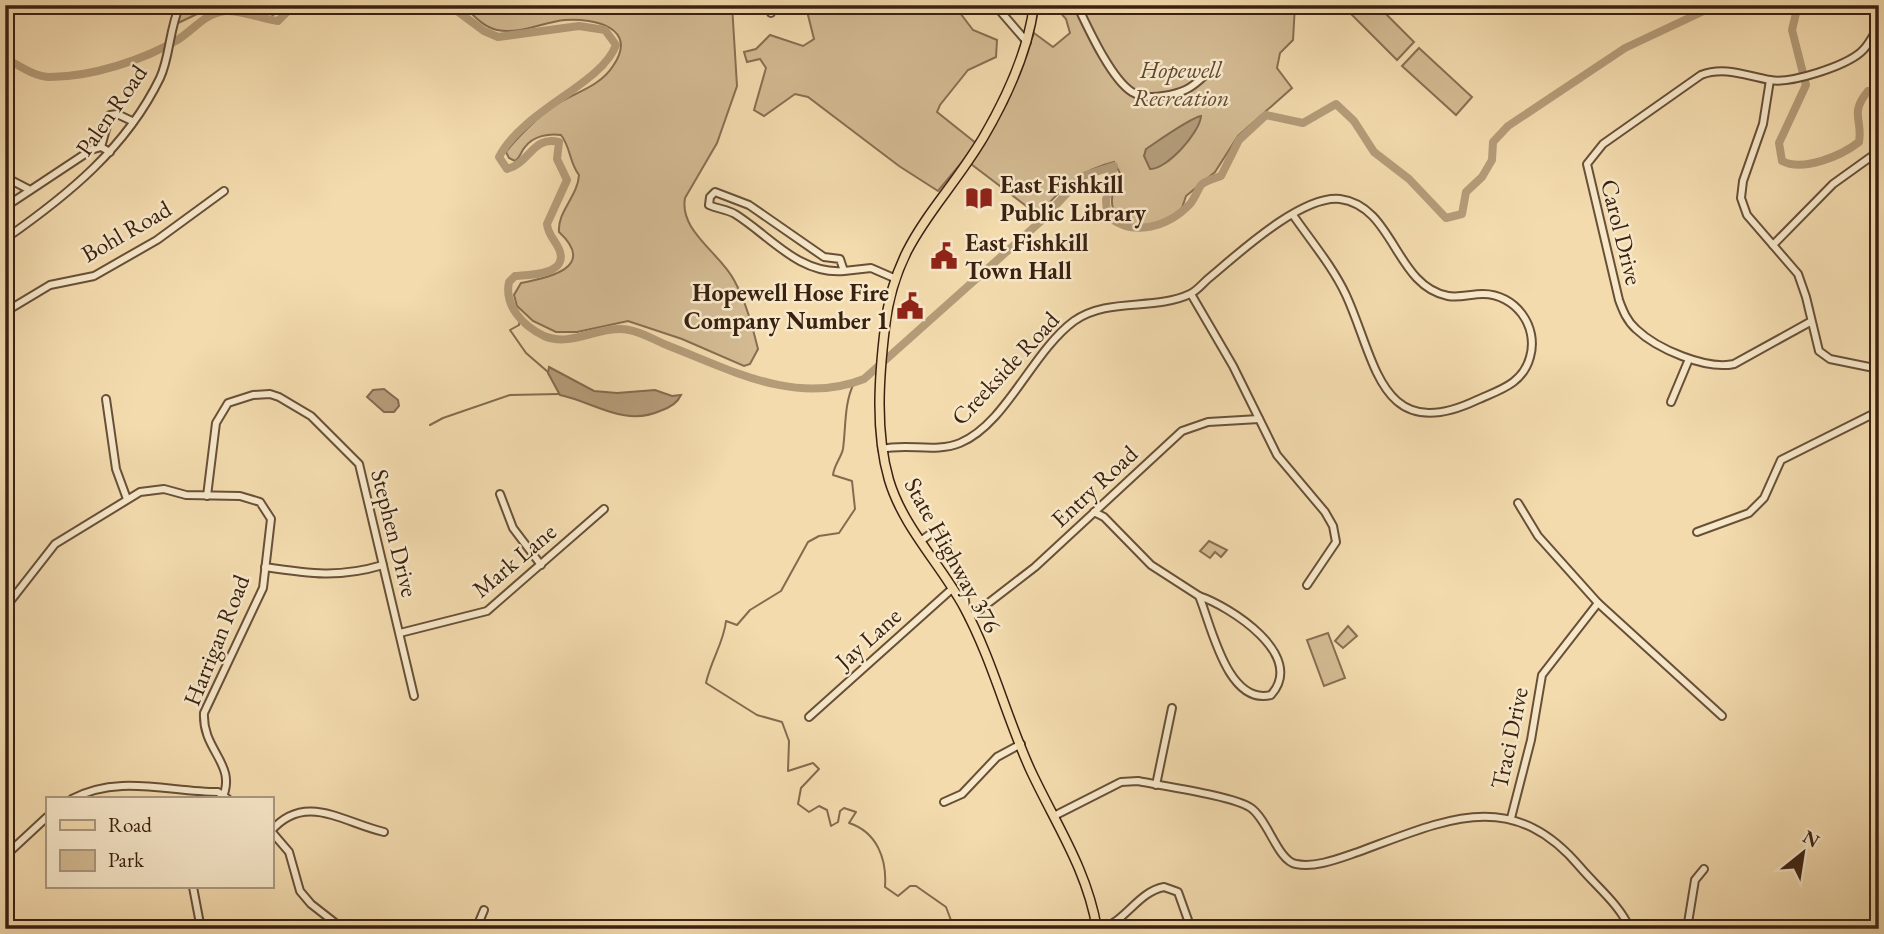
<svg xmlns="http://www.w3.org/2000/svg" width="1884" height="934" font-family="'EB Garamond',serif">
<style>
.green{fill:#d4bb93;stroke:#876e52;stroke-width:2}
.water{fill:#b49c79;stroke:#836b4f;stroke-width:2}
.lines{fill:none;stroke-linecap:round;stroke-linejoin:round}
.stream{stroke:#836b4f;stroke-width:2}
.river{stroke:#b49c79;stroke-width:8}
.minor-casing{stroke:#685038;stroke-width:10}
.major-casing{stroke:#3a2111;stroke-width:11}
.minor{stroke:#f7e8ca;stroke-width:6}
.major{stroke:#f3dbae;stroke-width:8}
.labels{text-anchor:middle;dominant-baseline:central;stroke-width:5;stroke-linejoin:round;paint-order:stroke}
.park-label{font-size:24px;font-style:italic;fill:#604832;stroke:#f7e8ca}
.street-label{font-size:24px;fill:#3a2111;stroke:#f7e8ca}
.poi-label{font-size:24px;font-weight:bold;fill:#3a2111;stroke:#f7e8ca;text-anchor:start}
</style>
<rect width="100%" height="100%" fill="#f3dbae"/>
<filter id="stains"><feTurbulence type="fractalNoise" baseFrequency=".00286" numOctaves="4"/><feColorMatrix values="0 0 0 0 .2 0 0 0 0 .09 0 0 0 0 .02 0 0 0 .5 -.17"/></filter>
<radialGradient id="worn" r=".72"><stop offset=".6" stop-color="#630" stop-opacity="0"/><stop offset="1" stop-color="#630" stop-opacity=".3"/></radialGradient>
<g class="green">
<path d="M 183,5 L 216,5 L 176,24 Z"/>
<path d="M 247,5 L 286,5 L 273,15 Z"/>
<path d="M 463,5 L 732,5 L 737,86 L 717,143 L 685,198 C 679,231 720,253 734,280 C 746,302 752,325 758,349 L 750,364 L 744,366 L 682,339 L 628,321 L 577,332 L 556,332 L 533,321 L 517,306 L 514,295 L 521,283 C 547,278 598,268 559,232 C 557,212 578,196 579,175 C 569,162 571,148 561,135 C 549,133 533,136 525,147 C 520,152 522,156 515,161 L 509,158 L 506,152 C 515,140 539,116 552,107 C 572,93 599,88 613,66 C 639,28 595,18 565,20 C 543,22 520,35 497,30 C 483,27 473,15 463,5 Z"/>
<path d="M 813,5 L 954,5 L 973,30 L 997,40 L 996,57 L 968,70 L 940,105 L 937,112 L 977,144 L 938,191 L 899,166 L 808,97 L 795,94 L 764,116 L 754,110 L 766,68 L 760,59 L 747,62 L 744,52 L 756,49 L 770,35 L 803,46 L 814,39 L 808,15 Z"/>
<path d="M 1039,5 L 1295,5 L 1293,40 L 1280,53 L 1277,68 L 1292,88 L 1238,136 L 1215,172 L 1186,196 L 1181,211 C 1171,216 1156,226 1144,226 C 1109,225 1105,200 1121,175 L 1114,162 C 1080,170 1061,189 1038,215 L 971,164 L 1007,103 L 1034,33 L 1053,47 L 1070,33 L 1066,19 L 1059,11 L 1038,12 Z"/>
<path d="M 1377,5 L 1414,42 L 1397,60 L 1343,6 Z"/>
<path d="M 1419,48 L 1472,97 L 1456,115 L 1402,66 Z"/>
<path d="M 1209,541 L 1227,550 L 1221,557 L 1215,552 L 1210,558 L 1200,551 Z"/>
<path d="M 1348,626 L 1357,636 L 1343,648 L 1335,641 Z"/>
<path d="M 1328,633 L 1345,678 L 1324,686 L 1307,640 Z"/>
</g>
<g class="water">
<path d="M 1201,116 C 1200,133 1166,170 1150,169 L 1144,156 L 1146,149 C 1158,141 1190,118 1201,116 Z"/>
<path d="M 549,367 L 594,391 L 617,393 L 655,390 L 672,396 L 681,395 C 677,404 669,408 660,411 C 624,427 594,402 560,395 L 548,373 Z"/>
<path d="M 384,389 L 398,400 L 399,406 L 394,412 L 384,412 L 367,397 L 373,390 Z"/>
</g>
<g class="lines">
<g class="stream">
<path d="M 520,318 L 519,325 L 510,330 L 526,353 L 548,372"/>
<path d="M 854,383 C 844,403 846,427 843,449 C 841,458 834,465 833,475 L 852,481 L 855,509 L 839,533 L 819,536 L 808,542 L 781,591 L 750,610 L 737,625 L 726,621 C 724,642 711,660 706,683 L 757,715 L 782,722 L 789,741 L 788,771 L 813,763 L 819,769 L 801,788 L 798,804 L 809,812 L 819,806 L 827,810 L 831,826 L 838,822 L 840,811 L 844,808 L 856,812 L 849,823 C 877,832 887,859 885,887 L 898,896 L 910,886 L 916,886 L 946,907 L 952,923 L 962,929"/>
<path d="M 430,425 L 443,418 L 510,395 L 559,394"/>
</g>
<g class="river">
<path d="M 449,5 L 484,31 L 498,37 L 579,26 L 605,30 L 616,45 C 602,84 523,110 499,157 L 507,169 C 530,163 533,135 559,142 L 557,159 L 567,180 L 547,224 C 548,235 555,240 559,249 C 570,275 529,275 515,276 L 509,282 C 504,306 523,326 544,336 C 572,348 601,324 629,330 C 642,332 656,341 669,346 C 731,370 796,406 864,379 L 1041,221 L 1083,176 L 1114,166 L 1106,200 L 1107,215 C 1132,238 1168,227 1190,204 C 1195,198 1197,191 1201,185 C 1205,181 1215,178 1221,176 L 1239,140 L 1266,115 L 1303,123 L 1336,104 L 1354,121 L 1374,152 L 1409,179 L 1446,218 L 1462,214 L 1466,192 L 1482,177 L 1492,160 L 1493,142 L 1508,126 L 1625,48 L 1708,9 L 1745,5"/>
<path d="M 1798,5 L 1792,30 L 1806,85 L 1779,143 L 1782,161 C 1803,172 1841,156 1859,142 C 1863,119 1849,114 1868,91 L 1879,92"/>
<path d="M 5,58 C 18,65 35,77 50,77 C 91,77 144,60 179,39 C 194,29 206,13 225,11 C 242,10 261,19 278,21 L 294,5"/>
</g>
<defs>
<g id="minor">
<path d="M 995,5 L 1027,42"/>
<path d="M 1077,5 C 1088,28 1111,79 1132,92 C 1142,98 1152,98 1163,96 C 1182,93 1191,89 1205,75"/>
<path d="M 771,13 L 771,5"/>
<path d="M 1770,80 L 1763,124 L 1743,181 L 1741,198 L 1747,215 L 1798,274 L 1806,297 L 1819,351 L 1830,359 L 1879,369"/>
<path d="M 101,147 L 110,115 L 117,114 L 132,121"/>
<path d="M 5,177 L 30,190"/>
<path d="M 5,207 L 91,150 L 101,147 L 110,152"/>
<path d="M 5,239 C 68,195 126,148 160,78 C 170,57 169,29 180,5"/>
<path d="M 1773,245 L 1833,184 L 1879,151"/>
<path d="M 844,271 C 799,275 769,235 735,214 C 726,209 718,209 709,205 L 710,197 L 715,192 L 749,205 L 824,257 L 840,259 L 844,271 L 871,268 L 894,278"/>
<path d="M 1191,294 L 1233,366 L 1277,455 L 1325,512 L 1333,526 L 1336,542 L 1307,585"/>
<path d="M 5,312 L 50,285 L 94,276 L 157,240 L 224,191"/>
<path d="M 1810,322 L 1734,364 C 1706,370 1657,349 1636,329 C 1627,321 1623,311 1619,300 L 1587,164 L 1603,144 L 1701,75 C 1725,66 1746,76 1770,80 C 1791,84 1845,66 1861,52 C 1869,45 1874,34 1879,25"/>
<path d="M 106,399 L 116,469 L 127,499"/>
<path d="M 1671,402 L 1689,359"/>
<path d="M 882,449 C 907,443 936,453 960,443 C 1006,424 1032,352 1074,321 C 1108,297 1154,311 1190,294 C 1197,291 1203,283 1209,278 C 1238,254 1301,195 1340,199 C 1394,206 1395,286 1448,296 C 1460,298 1471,294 1483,294 C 1515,294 1539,326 1530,357 C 1523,384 1499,390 1477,400 C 1380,446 1376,360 1346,295 C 1333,267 1311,241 1293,215"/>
<path d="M 500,494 L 513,528 L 541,565"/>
<path d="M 207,496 L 216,423 L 228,403 L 253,395 L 270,394 L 279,397 L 311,416 L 359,464 L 414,696"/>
<path d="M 1094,512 L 1104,517 L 1151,565 L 1199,596"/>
<path d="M 1697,532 L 1749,513 L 1764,498 L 1781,460 L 1879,411"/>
<path d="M 922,540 L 933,532 L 941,535 L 962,578 L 966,608"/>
<path d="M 265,567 C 311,574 339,578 383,565"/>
<path d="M 1199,596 C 1229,606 1307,655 1271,695 C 1227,706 1211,624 1199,596 Z"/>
<path d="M 1598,603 L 1722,716"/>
<path d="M 5,608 L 55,544 L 140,492 L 164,489 L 186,495 L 240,496 L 260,502 L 271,519 L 263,588 L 204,713 C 202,751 238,764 222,799"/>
<path d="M 969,618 L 1035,567 L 1182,431 L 1208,422 L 1259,419"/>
<path d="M 400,633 L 487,611 L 604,509"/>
<path d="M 809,717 L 953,588"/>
<path d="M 1156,785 L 1172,708"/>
<path d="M 72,799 C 118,774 169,792 218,792 L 228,799"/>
<path d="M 944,802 L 962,794 L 997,757 L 1021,744"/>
<path d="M 1054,816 L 1121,782 L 1138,781 C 1162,786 1234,796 1251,808 C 1268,820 1278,861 1296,864 C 1316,868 1340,858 1358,852 C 1443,821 1511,785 1580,867 C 1597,887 1620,905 1630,929"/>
<path d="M 1511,818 L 1531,740 L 1542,675 L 1598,603 L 1538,536 L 1518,503"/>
<path d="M 271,831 L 289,852 L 300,891 L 311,904 L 343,929"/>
<path d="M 271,831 C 305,792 342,822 384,832"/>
<path d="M 5,856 L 47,817"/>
<path d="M 193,887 L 201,929"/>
<path d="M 476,929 L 484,910"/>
<path d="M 1101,929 C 1126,921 1138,892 1164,887 L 1178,892 L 1188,920"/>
<path d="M 1687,929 L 1695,880 L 1704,869"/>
</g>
<path id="major" d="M 1034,5 C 1028,52 1007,97 983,138 C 941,208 895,239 885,327 C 879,377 875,432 889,480 C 903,527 941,565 964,607 C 992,659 1006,716 1030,769 C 1055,823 1087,869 1097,929"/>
</defs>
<use href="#minor" class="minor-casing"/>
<use href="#major" class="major-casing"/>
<use href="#minor" class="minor"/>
<use href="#major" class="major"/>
</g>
<defs>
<symbol id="library-bare" viewBox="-9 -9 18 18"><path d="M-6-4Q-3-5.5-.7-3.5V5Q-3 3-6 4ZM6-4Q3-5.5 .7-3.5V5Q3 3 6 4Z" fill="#8f2418" stroke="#f7e8ca" stroke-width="2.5" paint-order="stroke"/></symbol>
<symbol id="civic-bare" viewBox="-9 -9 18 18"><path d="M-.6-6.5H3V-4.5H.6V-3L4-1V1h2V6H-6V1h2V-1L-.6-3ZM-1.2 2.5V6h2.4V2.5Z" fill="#8f2418" stroke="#f7e8ca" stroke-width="2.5" paint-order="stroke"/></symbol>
</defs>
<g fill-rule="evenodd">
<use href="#library-bare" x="960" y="179" width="38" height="38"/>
<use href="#civic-bare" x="925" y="237" width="38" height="38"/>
<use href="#civic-bare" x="891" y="287" width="38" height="38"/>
</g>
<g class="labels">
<g class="park-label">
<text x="1181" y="69">Hopewell<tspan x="1181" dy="28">Recreation</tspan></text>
</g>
<g class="street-label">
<text transform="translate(111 110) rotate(-55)">Palen Road</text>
<text transform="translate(126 231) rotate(-30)">Bohl Road</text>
<text transform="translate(1622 232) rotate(76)">Carol Drive</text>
<text transform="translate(1005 368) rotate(-47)">Creekside Road</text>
<text transform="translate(1094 486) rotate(-43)">Entry Road</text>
<text transform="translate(395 533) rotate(76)">Stephen Drive</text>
<text transform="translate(953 555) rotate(61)">State Highway 376</text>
<text transform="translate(514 560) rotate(-40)">Mark Lane</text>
<text transform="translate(868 638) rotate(-42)">Jay Lane</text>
<text transform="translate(216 640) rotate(-68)">Harrigan Road</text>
<text transform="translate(1509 738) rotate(-78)">Traci Drive</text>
</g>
<g class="poi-label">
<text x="1000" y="184">East Fishkill<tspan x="1000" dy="28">Public Library</tspan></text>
<text x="965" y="242">East Fishkill<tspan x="965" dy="28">Town Hall</tspan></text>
<text x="889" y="292" text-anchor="end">Hopewell Hose Fire<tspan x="889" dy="28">Company Number 1</tspan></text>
</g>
</g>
<rect width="1884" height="934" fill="none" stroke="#f3dbae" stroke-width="28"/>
<rect x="7" y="7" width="1870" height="920" fill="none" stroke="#3a2111" stroke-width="3.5"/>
<rect x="14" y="14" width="1856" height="906" fill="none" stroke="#3a2111" stroke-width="2"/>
<rect x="46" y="797" width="228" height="91" fill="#f7e8ca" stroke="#ab9880" stroke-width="2"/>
<rect x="60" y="820" width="35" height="10" fill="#f3dbae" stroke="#ab9880" stroke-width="2"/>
<text x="108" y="832" font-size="21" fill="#3a2111">Road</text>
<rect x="60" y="850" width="35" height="21" fill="#d4bb93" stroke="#ab9880" stroke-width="2"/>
<text x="108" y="867" font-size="21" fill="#3a2111">Park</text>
<g transform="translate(1803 853) rotate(30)" stroke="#f7e8ca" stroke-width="5" paint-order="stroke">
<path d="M0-5L12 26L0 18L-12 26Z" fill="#3a2111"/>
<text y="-10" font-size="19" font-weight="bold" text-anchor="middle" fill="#3a2111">N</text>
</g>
<rect width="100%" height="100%" filter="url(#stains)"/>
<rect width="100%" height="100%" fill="url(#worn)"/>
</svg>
